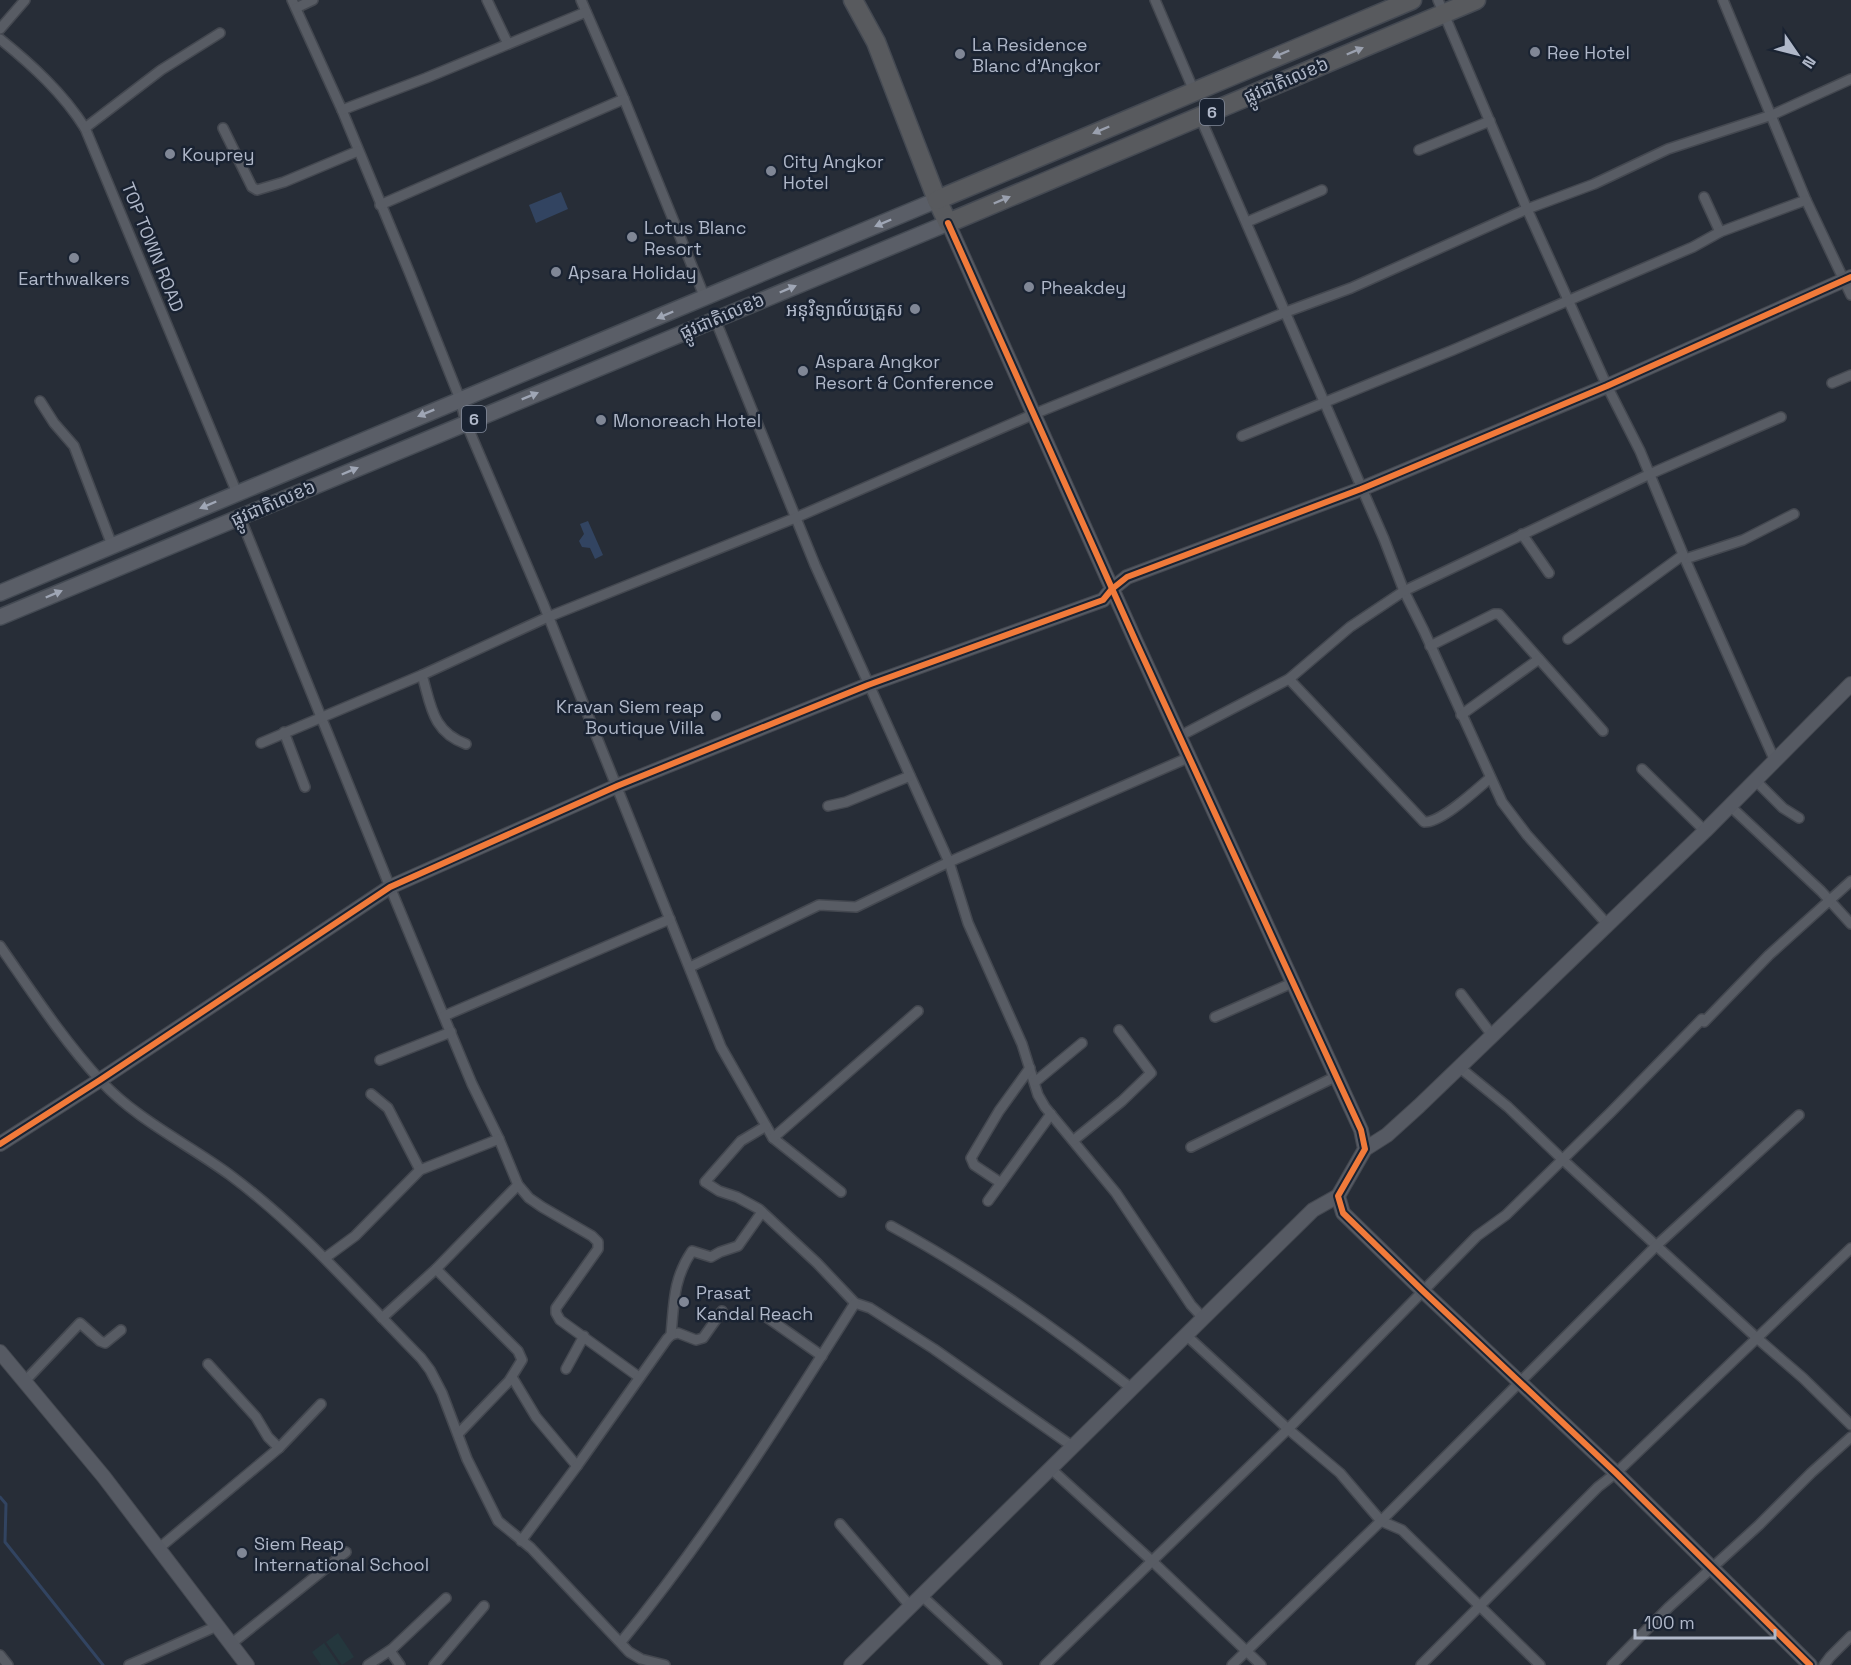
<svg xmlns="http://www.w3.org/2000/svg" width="1851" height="1665" font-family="'Space Grotesk','Noto Sans Khmer',sans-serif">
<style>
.green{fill:#24373d}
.water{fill:#324461}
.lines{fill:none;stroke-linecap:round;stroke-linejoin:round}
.stream{stroke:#324461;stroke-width:3}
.street-casing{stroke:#444850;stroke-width:12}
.secondary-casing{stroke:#444850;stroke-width:16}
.primary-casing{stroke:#444a53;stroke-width:18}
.highway-casing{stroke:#444952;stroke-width:21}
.street{stroke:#585c64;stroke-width:9}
.secondary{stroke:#565a63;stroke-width:14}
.primary{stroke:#5a5e67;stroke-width:15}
.highway{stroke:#585a5e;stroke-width:18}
.cycleway-casing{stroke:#1a2332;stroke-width:10}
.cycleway{stroke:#f17a3a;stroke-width:6}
.oneway{fill:#9aa0ae}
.oneway2{fill:#9fa6b5}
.poi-dot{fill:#808796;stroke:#1a2332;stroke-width:2}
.labels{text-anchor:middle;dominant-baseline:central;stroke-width:5;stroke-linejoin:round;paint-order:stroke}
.shield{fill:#1a2332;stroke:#838b9c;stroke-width:1.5}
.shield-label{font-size:16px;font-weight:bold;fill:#b0b8c9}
.poi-label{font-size:18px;fill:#b0b8c9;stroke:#1a2332;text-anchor:start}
.street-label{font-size:18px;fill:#b0b8c9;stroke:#1a2332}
</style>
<rect width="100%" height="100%" fill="#272d37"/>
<g class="green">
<path d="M 338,1633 L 354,1657 L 342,1665 L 326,1642 Z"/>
<path d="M 324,1643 L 339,1665 L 321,1665 L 312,1652 Z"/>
</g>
<g class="water">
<path d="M 561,192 L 568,209 L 536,223 L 529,205 Z"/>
<path d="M 588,521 L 603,555 L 595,559 L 590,548 L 582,547 L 579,541 L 584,534 L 580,524 Z"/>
</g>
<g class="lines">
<path class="stream" d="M 0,1497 L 6,1504 L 5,1542 L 103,1665"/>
<defs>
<g id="street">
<path d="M 292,0 L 342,110 L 410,274 L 460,399 L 466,423 L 543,603 L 721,1047 L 773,1138 L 841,1192"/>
<path d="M 487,0 L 508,44"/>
<path d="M 581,0 L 624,99 L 705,298"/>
<path d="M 1155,0 L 1194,91"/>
<path d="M 1438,0 L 1527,209 L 1607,386 L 1640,451 L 1685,559 L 1775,761"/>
<path d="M 1723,0 L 1806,200 L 1851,295"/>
<path d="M 296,8 L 313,0"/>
<path d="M 0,29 L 25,0"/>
<path d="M 0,39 C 32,65 63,93 85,128 L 237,493"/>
<path d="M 342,110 L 426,78 L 586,12"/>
<path d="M 1200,117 L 1384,539 L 1404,591 L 1424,631 L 1502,802 L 1527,835 L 1607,924"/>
<path d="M 85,128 L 161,70 L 220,33"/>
<path d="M 223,128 L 252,187 L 257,190 L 284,182 L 358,151"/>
<path d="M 1419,150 L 1490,121"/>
<path d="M 1704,197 L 1720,232"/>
<path d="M 380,205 L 624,99"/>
<path d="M 1247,222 L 1322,190"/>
<path d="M 715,319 L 815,565 L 949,862 L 968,923 L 1022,1044 L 1038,1095 L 1045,1107 L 1116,1193 L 1191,1305 L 1203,1318"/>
<path d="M 1832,383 L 1851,375"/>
<path d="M 40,401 L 54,423 L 74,446 L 112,545"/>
<path d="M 1242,436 L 1453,350 L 1693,247 L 1720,232 L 1806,200"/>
<path d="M 240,517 L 390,887 L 472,1084 L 499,1139 L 518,1185 L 529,1198 L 542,1207 L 592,1236 L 598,1242 L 598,1249 L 556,1308 L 556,1313 L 560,1320 L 639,1377"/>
<path d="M 1522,534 L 1549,573"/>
<path d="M 1685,559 L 1743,540 L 1794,514"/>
<path d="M 1568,639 L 1683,555"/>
<path d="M 1430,646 L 1494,614 L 1499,614 L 1603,731"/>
<path d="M 422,675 C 431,705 432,732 466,744"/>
<path d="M 1289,679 L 1424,822 C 1441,823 1476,790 1490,778"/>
<path d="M 1461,715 L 1539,659"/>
<path d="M 284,732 L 305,787"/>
<path d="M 1180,736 L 1289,679 L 1350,627 L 1404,591 L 1650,474 L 1781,417"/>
<path d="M 261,743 L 422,675 L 548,617 L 795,518 L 1034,414 L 1286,312 L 1351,288 L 1527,209 L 1594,184 L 1668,149 L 1772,115 L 1851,79"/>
<path d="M 1642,769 L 1705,831"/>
<path d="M 1756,781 L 1783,808 L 1799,818"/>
<path d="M 828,806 L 846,802 L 910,776"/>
<path d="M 1730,806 L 1821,891 L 1851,924"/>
<path d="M 0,946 C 32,992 63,1040 101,1081 C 137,1120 188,1144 230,1175 C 301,1228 359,1295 421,1358 L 430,1370 L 442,1393 L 467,1459 L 498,1521 L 531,1548 L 629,1652 L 641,1659 L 665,1665"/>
<path d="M 690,967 L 819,905 L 856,907 L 949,862 L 1190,757"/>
<path d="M 1461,994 L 1492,1035"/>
<path d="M 444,1016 L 670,919"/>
<path d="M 1215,1017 L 1292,983"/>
<path d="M 1704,1022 L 1769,955 L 1851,881"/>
<path d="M 380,1060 L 451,1032"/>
<path d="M 1459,1067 L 1508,1107 L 1562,1159 L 1758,1339 L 1803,1378 L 1851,1425"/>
<path d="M 1035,1082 L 1082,1043"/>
<path d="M 371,1094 L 388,1108 L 420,1170"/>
<path d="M 766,1126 L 741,1141 L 705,1182 L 719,1191 L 737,1197 L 759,1209 L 817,1263 L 855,1303 L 870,1308 L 934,1349 L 1072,1446"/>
<path d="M 773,1138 L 918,1011"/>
<path d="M 1074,1140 L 1122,1101 L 1151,1073 L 1119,1030"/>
<path d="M 1191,1147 L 1337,1076"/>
<path d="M 1001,1183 L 974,1165 L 971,1158 L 999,1111 L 1030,1068"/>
<path d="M 988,1201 L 1051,1114"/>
<path d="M 891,1226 C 976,1272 1055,1328 1131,1388"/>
<path d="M 325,1258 L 355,1236 L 420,1170 L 499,1139"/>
<path d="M 436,1269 L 518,1351 L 522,1360 L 509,1381 L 458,1434"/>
<path d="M 765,1316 L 822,1356"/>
<path d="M 382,1318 L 436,1269 L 518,1185"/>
<path d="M 671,1335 L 678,1333 L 696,1340 L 703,1338 L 722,1311"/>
<path d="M 1186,1335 L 1288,1429 L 1340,1473 L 1381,1521 L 1402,1530 L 1540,1665"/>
<path d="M 208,1364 L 256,1417 L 268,1437 L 279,1448"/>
<path d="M 566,1369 L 584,1336"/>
<path d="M 512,1377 L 536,1417 L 577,1466"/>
<path d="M 25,1381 L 80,1323 L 100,1341 L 105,1343 L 121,1330"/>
<path d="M 1050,1468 L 1152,1561 L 1261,1665"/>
<path d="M 840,1524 L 911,1607"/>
<path d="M 521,1541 L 577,1466 L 667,1339 L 671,1335 C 674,1303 673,1279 692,1251 L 711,1257 L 720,1252 L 738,1246 L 762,1212"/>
<path d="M 158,1549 L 279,1448 L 321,1404"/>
<path d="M 922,1596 L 997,1665"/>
<path d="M 621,1642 C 708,1536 782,1419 855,1303"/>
<path d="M 231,1644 L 346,1552"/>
<path d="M 390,1651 L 400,1665"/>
<path d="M 0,1655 L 8,1665"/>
<path d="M 129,1665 L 217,1626"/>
<path d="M 368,1665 L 392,1649 L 446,1598"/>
<path d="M 434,1665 L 484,1606"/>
<path d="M 1045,1665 L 1288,1429 L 1477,1236 L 1506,1215 L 1611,1112 L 1702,1019"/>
<path d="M 1232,1665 L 1381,1521 L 1657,1245 L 1799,1115"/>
<path d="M 1421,1665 L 1598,1487 L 1616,1473 L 1851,1248"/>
<path d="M 1612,1665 L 1669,1607 L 1759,1525 L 1811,1473 L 1851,1437"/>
<path d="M 1824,1665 L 1830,1657 L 1851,1636"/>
</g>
<g id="secondary">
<path d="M 948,223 L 1136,642 L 1361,1130 L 1365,1149 L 1338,1196 L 1343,1213 L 1423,1291 L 1616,1473 L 1810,1665"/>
<path d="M 0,1144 L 100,1080 L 390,887 L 617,786 L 868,685 L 1103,600 L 1112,589 L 1127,577 L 1361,489 L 1607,386 L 1851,277"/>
<path d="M 1365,1149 L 1387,1135 L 1419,1106 L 1705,831 L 1851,684"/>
<path d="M 0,1352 L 104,1477 L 247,1665"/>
<path d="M 851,1665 L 1313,1210 L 1338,1196"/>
</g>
<g id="primary">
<path d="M 0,593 C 312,460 625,332 937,200"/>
<path d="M 0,617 L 948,223"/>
</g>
<g id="highway">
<path d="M 853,0 L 876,42 L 937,200 L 948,223 L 1476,0"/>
<path d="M 937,200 L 1412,0"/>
</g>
</defs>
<use href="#street" class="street-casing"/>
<use href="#secondary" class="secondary-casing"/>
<use href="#primary" class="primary-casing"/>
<use href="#highway" class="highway-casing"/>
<use href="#street" class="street"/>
<use href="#secondary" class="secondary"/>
<use href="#primary" class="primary"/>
<use href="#highway" class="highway"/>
<defs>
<g id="cycleway">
<path d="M 948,223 L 1136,642 L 1361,1130 L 1365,1149 L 1338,1196 L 1343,1213 L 1423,1291 L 1616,1473 L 1810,1665"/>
<path d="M 0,1144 L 100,1080 L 390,887 L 617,786 L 868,685 L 1103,600 L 1112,589 L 1127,577 L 1361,489 L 1607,386 L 1851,277"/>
</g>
</defs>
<use href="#cycleway" class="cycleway-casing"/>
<use href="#cycleway" class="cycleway"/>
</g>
<defs><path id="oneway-solid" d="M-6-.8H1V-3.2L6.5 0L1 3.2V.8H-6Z" transform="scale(1.5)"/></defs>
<g class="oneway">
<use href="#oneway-solid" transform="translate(1355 51) rotate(-23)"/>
<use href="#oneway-solid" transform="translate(1281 54) rotate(157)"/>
<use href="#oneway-solid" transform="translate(1101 130) rotate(157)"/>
<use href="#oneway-solid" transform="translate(1002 200) rotate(-23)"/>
</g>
<g class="oneway2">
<use href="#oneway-solid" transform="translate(883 223) rotate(157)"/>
<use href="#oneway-solid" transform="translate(788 289) rotate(-23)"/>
<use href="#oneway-solid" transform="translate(665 315) rotate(157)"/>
<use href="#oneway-solid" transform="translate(530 396) rotate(-22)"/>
<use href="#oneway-solid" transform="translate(426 413) rotate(158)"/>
<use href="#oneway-solid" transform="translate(350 471) rotate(-23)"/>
<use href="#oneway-solid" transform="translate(208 505) rotate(157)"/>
<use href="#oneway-solid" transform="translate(54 594) rotate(-23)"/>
</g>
<g class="poi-dot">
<circle cx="1535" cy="52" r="6"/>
<circle cx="960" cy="54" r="6"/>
<circle cx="170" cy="154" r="6"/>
<circle cx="771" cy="171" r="6"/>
<circle cx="632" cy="237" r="6"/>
<circle cx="74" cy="258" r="6"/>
<circle cx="556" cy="272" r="6"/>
<circle cx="1029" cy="287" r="6"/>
<circle cx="915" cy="309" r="6"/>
<circle cx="803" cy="371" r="6"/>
<circle cx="601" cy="420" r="6"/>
<circle cx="716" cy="716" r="6"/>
<circle cx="684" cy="1302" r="6"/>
<circle cx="242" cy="1553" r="6"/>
</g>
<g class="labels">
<g class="shield">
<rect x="1200" y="99" width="24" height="26" rx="4.5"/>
<rect x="462" y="406" width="24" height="26" rx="4.5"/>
</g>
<g class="shield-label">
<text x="1212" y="112">6</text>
<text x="474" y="419">6</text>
</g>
<g class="poi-label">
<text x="972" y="44">La Residence<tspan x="972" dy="21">Blanc d'Angkor</tspan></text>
<text x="1547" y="52">Ree Hotel</text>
<text x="182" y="154">Kouprey</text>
<text x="783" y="161">City Angkor<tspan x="783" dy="21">Hotel</tspan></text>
<text x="644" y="227">Lotus Blanc<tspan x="644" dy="21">Resort</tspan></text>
<text x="568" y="272">Apsara Holiday</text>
<text x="74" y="278" text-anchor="middle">Earthwalkers</text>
<text x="1041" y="287">Pheakdey</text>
<text x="903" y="309" text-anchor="end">អនុវិទ្យាល័យគ្រួស</text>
<text x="815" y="361">Aspara Angkor<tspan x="815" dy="21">Resort &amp; Conference</tspan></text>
<text x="613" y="420">Monoreach Hotel</text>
<text x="704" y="706" text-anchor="end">Kravan Siem reap<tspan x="704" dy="21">Boutique Villa</tspan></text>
<text x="696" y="1292">Prasat<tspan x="696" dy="21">Kandal Reach</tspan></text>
<text x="254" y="1543">Siem Reap<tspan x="254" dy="21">International School</tspan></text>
</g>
<g class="street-label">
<text transform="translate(1286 80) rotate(-23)">ផ្លូវជាតិលេខ៦</text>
<text transform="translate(153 247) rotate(68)">TOP TOWN ROAD</text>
<text transform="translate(722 316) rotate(-23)">ផ្លូវជាតិលេខ៦</text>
<text transform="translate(273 503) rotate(-23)">ផ្លូវជាតិលេខ៦</text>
</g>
</g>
<g transform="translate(1797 54) rotate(125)" stroke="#1a2332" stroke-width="4.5" paint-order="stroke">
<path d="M0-4.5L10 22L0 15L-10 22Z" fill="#b0b8c9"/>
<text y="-9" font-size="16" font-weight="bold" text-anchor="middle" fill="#b0b8c9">N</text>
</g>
<path d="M1635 1629v9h140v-9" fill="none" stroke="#b0b8c9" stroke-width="3"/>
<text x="1644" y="1629" font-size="18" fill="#b0b8c9" stroke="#1a2332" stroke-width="4.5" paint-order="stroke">100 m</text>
</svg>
